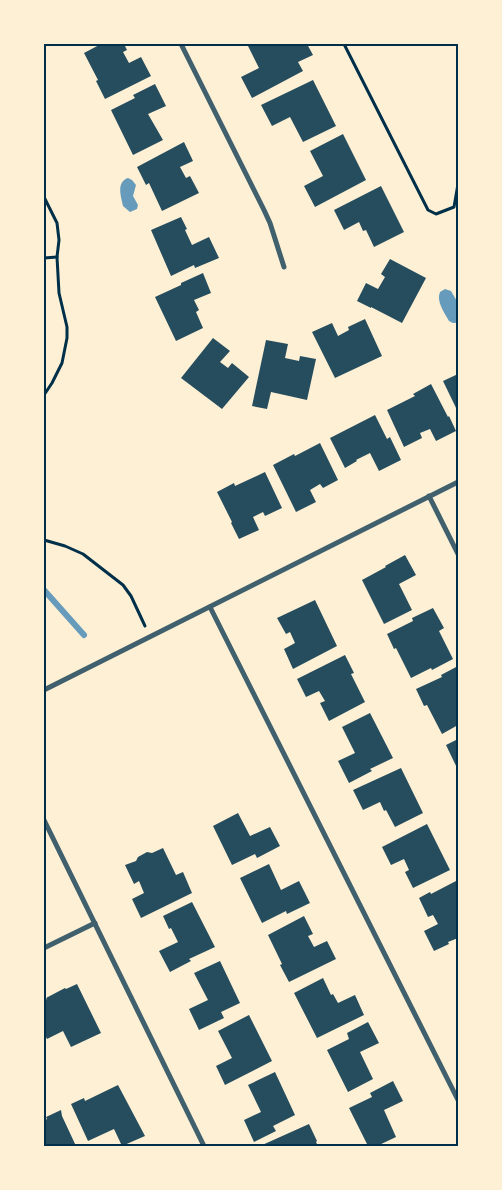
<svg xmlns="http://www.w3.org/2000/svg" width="502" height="1190" font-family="Overpass,sans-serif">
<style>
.water{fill:#669bbc}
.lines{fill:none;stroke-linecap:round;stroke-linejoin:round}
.stream{stroke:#669bbc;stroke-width:6}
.building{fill:#264d5e}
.path{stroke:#003049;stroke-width:3}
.minor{stroke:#3f606c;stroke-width:5}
.neatline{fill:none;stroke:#003049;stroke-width:2}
</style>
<rect width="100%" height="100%" fill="#fdf0d5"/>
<g class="water">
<path d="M 128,178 L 132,180 L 136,185 L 133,196 L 138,205 L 137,209 L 130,212 L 123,206 C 121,196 116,182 128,178 Z"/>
<path d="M 445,289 L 451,291 L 458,303 L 458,322 C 455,324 452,323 449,321 C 444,312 436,301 440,292 Z"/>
</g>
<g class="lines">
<path class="stream" d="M 44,590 L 84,635"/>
</g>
<g class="building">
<path d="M 101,44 L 124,44 L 127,50 L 123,52 L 129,63 L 141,57 L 151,76 L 105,99 L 96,81 L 98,80 L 84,53 Z"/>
<path d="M 247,44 L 289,44 L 289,45 L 292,44 L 307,44 L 313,55 L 298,62 L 303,71 L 252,98 L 241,77 L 259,68 Z"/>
<path d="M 313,80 L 336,126 L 303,142 L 290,117 L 272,126 L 261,105 Z"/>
<path d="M 155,84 L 166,106 L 148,114 L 163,140 L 133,155 L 111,110 L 135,98 L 133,95 Z"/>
<path d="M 343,134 L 366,180 L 315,207 L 304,186 L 323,176 L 310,151 Z"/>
<path d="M 184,142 L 193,161 L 180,167 L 186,178 L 190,176 L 199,193 L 162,211 L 149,183 L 146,185 L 137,167 Z"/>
<path d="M 381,186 L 404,232 L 374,247 L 366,230 L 363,231 L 359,222 L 344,230 L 334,210 Z"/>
<path d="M 181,217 L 187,229 L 185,230 L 192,245 L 209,237 L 219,258 L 195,268 L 194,265 L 171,276 L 151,230 Z"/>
<path d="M 390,259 L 426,278 L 402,323 L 371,307 L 371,308 L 357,301 L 366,283 L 378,289 L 385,277 L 381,274 Z"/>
<path d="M 203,273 L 211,293 L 194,300 L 199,310 L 196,312 L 203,328 L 176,341 L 155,297 L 181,285 L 181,283 Z"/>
<path d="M 365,319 L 382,356 L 335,378 L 312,332 L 332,323 L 338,336 L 349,330 L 348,327 Z"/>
<path d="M 213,338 L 230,351 L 220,362 L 228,368 L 232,363 L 249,377 L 222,409 L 181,378 Z"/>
<path d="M 266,340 L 288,344 L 285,358 L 299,361 L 300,356 L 316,359 L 307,400 L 271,392 L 267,409 L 252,406 Z"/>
<path d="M 458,374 L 458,412 L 443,381 Z"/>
<path d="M 431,384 L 448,417 L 449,416 L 456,431 L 436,441 L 430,429 L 420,433 L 422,438 L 404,447 L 387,410 L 415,396 L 413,394 Z"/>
<path d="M 375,415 L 387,439 L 390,437 L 401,460 L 379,471 L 370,453 L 356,460 L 357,461 L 345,468 L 330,438 Z"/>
<path d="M 320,443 L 338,480 L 323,488 L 320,484 L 310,490 L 316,502 L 296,512 L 273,465 L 294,454 L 295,456 Z"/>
<path d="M 265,472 L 282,508 L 265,516 L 263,512 L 253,517 L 259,530 L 239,539 L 231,523 L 232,522 L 217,492 L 234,483 L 235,486 Z"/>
<path d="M 405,555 L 416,575 L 399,584 L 412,610 L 384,624 L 362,580 L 386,567 L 385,566 Z"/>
<path d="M 315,600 L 337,646 L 293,669 L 284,649 L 295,643 L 290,632 L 286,634 L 277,618 Z"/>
<path d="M 433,608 L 444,628 L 439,631 L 453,659 L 432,670 L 431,668 L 411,678 L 396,648 L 394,649 L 387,634 L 413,621 L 412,618 Z"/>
<path d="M 345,655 L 354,673 L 351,674 L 365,702 L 329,721 L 320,703 L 325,701 L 319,691 L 306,697 L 297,679 Z"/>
<path d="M 458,666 L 458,725 L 442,734 L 427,705 L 424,706 L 416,689 L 442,677 L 441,675 Z"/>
<path d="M 370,713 L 393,758 L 370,769 L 372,771 L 349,783 L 338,761 L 355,753 L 342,727 Z"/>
<path d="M 458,739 L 458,770 L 446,745 Z"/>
<path d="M 401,768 L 423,813 L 395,827 L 386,810 L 384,811 L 380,802 L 363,810 L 353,790 Z"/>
<path d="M 238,813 L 250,836 L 270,827 L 280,846 L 257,858 L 255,854 L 232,865 L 213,826 Z"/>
<path d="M 427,824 L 450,870 L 413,888 L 405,872 L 409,870 L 404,859 L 391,865 L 382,847 Z"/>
<path d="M 163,848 L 176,875 L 183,872 L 192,893 L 141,918 L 132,899 L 144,893 L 139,881 L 134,884 L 125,865 L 136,861 L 138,857 L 147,852 L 152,853 Z"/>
<path d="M 269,864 L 281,890 L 299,881 L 310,903 L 287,914 L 286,911 L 262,923 L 240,878 Z"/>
<path d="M 456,881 L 458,887 L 458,938 L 448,942 L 449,944 L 434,951 L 424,931 L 438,924 L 433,915 L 428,917 L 419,898 L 430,892 L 431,894 Z"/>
<path d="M 192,902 L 215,947 L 189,959 L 191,961 L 170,972 L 159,951 L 178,942 L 171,928 L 169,929 L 163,916 Z"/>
<path d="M 304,916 L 313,934 L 308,936 L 314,947 L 327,941 L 336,959 L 289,982 L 280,965 L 282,964 L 268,935 Z"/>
<path d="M 220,961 L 240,1003 L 221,1012 L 224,1018 L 199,1030 L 189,1009 L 208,1000 L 194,973 Z"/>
<path d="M 323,978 L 331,995 L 333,994 L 338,1003 L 355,995 L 364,1015 L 317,1038 L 294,993 Z"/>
<path d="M 77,984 L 101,1033 L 71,1047 L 63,1031 L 47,1039 L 44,1033 L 44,1000 L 47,999 L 46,998 L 65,988 L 66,989 Z"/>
<path d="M 249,1015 L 272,1061 L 225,1085 L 216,1066 L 232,1058 L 218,1031 Z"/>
<path d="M 368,1022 L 379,1043 L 360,1052 L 373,1079 L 348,1092 L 327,1050 L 349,1039 L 347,1033 Z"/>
<path d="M 275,1072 L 295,1115 L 273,1126 L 276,1131 L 254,1142 L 244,1120 L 261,1112 L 248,1085 Z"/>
<path d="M 393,1081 L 403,1101 L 384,1110 L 396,1137 L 377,1146 L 368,1146 L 349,1108 L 372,1097 L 370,1093 Z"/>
<path d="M 118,1085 L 145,1136 L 122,1146 L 114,1129 L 88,1141 L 71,1104 L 84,1098 L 85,1101 Z"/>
<path d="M 61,1110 L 62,1116 L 76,1146 L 44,1146 L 44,1121 L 47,1119 L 46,1117 Z"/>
<path d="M 309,1124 L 317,1141 L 316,1142 L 318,1146 L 260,1146 Z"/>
</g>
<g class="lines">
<g class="path">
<path d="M 344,44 L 428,210 L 436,214 L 454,207 L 458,184"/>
<path d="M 44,197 L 57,223 L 59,240 L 57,257 L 59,293 L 67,327 L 67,338 L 62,363 L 52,383 L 44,395"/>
<path d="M 44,258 L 57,257"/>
<path d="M 44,540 L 65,546 L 83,554 L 123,585 L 131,596 L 145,626"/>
</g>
<g class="minor">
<path d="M 181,44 L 264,210 L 270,223 L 284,267"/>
<path d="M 429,496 L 458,554"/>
<path d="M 210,607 L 458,1100"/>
<path d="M 44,690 L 458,482"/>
<path d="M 44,820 L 204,1146"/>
<path d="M 44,948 L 95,923"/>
</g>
</g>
<rect width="502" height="1190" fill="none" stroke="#fdf0d5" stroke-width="90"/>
<rect x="45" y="45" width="412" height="1100" class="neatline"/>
</svg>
